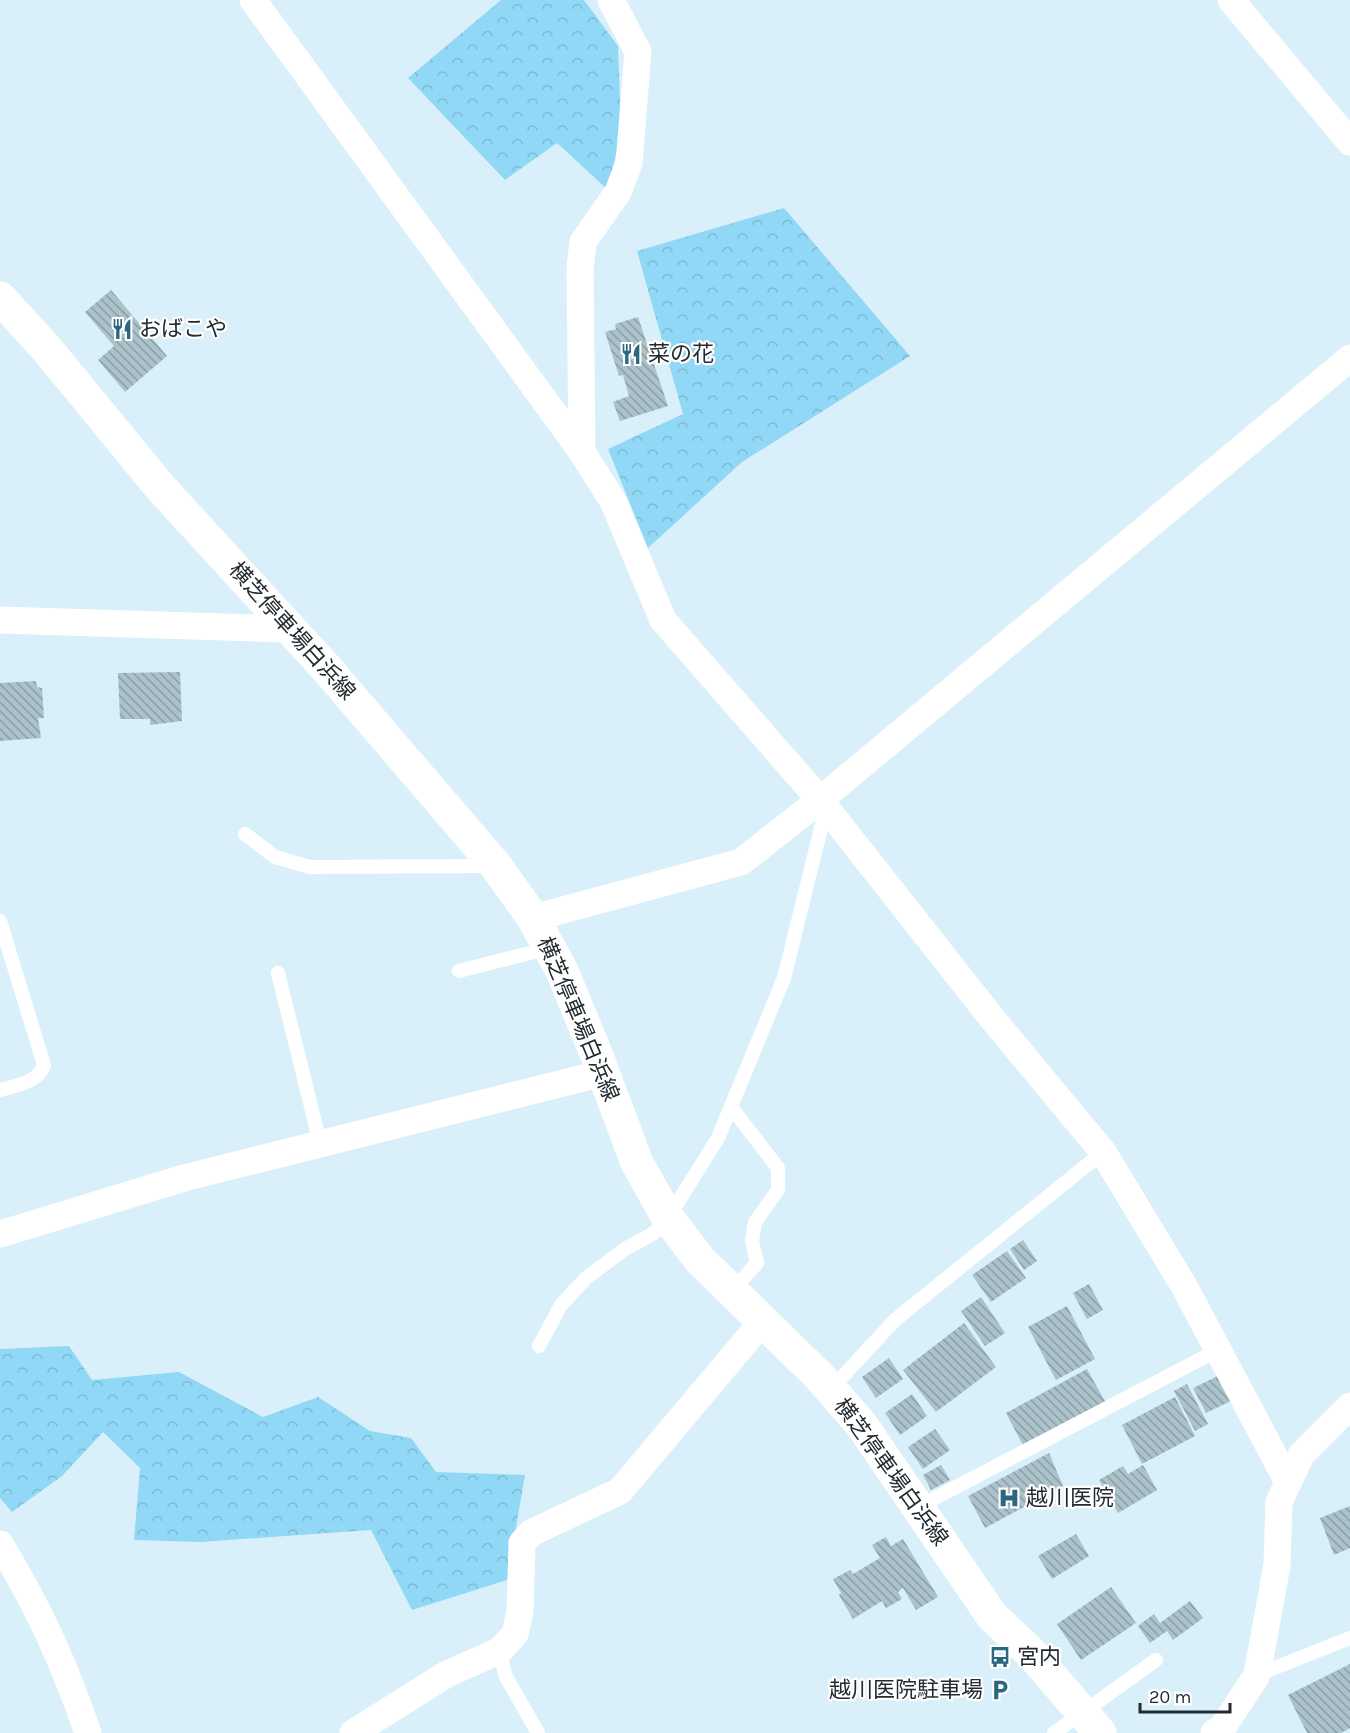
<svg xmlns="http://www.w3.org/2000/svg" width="1350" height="1733" font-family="Karla,'Noto Sans JP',sans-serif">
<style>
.forest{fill:url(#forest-crowns)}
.building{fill:url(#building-back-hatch)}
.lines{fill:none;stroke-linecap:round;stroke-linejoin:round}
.lane{stroke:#fff;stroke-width:14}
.street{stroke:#fff;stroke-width:27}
.secondary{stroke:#fff;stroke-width:33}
.labels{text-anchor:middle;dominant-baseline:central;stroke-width:4.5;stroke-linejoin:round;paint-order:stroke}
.poi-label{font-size:22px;fill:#222b2f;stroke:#fff;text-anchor:start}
.street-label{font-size:22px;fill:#222b2f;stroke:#fff}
</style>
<defs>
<pattern id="forest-crowns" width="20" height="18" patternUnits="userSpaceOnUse" patternTransform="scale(1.5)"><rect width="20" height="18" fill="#91d8f6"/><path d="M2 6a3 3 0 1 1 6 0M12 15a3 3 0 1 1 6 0" fill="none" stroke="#7dbad3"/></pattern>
<pattern id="building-back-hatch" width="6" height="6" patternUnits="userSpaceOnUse" patternTransform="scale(1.5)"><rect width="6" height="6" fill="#abc2cb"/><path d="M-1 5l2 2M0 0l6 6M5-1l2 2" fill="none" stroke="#8b9ea5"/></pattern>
</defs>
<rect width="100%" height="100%" fill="#d9f0fa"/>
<g class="forest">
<path d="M 501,0 L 584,0 L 618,46 L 621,131 L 608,190 L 557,143 L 505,180 L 408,78 Z"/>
<path d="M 784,208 L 910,356 L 742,462 L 648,548 L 608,449 L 683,414 L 637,251 Z"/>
<path d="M 69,1346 L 92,1380 L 179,1372 L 263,1417 L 318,1397 L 370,1431 L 411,1438 L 436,1472 L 525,1475 L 507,1580 L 412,1610 L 371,1530 L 201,1542 L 134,1540 L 140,1468 L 103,1432 L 62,1476 L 12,1512 L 0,1498 L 0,1349 Z"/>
</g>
<g class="building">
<path d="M 111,290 L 167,356 L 125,392 L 98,360 L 114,346 L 85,312 Z"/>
<path d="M 638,317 L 668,406 L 620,421 L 613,402 L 629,396 L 623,375 L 619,376 L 605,332 L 616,329 L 615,324 Z"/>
<path d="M 180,672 L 182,721 L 150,725 L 150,719 L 120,719 L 118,673 Z"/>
<path d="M 36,681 L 37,687 L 42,688 L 44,718 L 38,718 L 41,738 L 0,741 L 0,683 Z"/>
<path d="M 1023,1240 L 1037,1261 L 1024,1270 L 1010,1249 Z"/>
<path d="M 1007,1251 L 1026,1278 L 991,1302 L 972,1275 Z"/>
<path d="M 1089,1284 L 1103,1310 L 1087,1319 L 1073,1293 Z"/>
<path d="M 981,1297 L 1005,1333 L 985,1346 L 961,1311 Z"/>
<path d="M 1067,1306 L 1095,1359 L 1056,1380 L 1028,1327 Z"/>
<path d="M 964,1323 L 996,1367 L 936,1412 L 903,1370 Z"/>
<path d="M 889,1358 L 903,1379 L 876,1398 L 862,1377 Z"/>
<path d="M 1087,1369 L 1106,1403 L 1024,1447 L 1006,1413 Z"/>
<path d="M 1218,1376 L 1231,1401 L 1206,1413 L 1193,1388 Z"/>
<path d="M 1187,1384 L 1208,1424 L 1195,1431 L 1174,1391 Z"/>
<path d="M 912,1394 L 927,1416 L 900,1435 L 885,1413 Z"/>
<path d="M 1175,1397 L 1195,1436 L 1142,1464 L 1122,1425 Z"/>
<path d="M 935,1429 L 950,1450 L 923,1469 L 908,1447 Z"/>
<path d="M 1049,1453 L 1063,1486 L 985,1528 L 968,1496 Z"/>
<path d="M 941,1465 L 950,1480 L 931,1490 L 923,1475 Z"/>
<path d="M 1143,1465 L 1157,1490 L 1118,1513 L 1099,1480 L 1123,1466 L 1128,1474 Z"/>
<path d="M 1350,1506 L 1350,1548 L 1334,1555 L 1320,1518 Z"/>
<path d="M 1076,1534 L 1089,1556 L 1052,1579 L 1038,1556 Z"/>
<path d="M 886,1537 L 891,1546 L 903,1539 L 938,1597 L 916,1610 L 903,1588 L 898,1592 L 902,1599 L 886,1608 L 882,1601 L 853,1619 L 839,1595 L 841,1593 L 833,1579 L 850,1570 L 853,1574 L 880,1558 L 872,1545 Z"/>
<path d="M 1111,1587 L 1136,1623 L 1081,1660 L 1057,1624 Z"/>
<path d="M 1190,1601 L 1203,1618 L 1173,1640 L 1167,1631 L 1150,1643 L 1138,1626 L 1154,1614 L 1160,1623 Z"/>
<path d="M 1350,1664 L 1350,1728 L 1341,1733 L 1307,1733 L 1288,1695 Z"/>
</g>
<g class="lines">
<g class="lane">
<path d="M 245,834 L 275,857 L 310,867 L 492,866"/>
<path d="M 0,921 L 44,1065 C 38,1083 16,1085 0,1090"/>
<path d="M 459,971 L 534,952 L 548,945"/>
<path d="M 278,973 L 320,1143"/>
<path d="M 731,1107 L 778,1168 L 778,1190 L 755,1222 L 752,1241 L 757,1263 L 732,1291"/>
<path d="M 539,1346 L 561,1305 L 586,1278 L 625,1249 L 654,1233 L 668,1218 L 718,1138 L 784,978 L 826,808"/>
<path d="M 831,1389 L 895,1320 L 1103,1152"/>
<path d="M 918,1507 L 1218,1350"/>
<path d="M 499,1651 L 506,1677 L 538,1733"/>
<path d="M 1257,1675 L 1350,1638"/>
<path d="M 1054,1733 L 1156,1660"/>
</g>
<g class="street">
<path d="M 253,0 L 582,452 L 613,501 L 663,620 L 820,800 L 991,1017 L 1103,1152 L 1184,1286 L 1288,1482"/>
<path d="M 1231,0 L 1350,142"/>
<path d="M 582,452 L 580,269 L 583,242 L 618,192 L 629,163 L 638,52 L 611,0"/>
<path d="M 0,620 L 288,629"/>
<path d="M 533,918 L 741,862 L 820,800 L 1350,358"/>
<path d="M 0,1234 L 184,1178 L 603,1073"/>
<path d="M 0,1544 C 38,1606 64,1663 88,1733"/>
<path d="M 353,1733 L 447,1674 L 499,1651 L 515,1634 L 520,1612 L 522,1543 L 531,1533 L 620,1491 L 763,1321"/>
<path d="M 1214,1733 L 1223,1727 L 1257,1675 L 1277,1565 L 1279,1502 L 1301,1455 L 1350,1406"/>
</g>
<path class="secondary" d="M 0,298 L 46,348 L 160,487 L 327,669 L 496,866 L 533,918 L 562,971 L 597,1056 L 637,1163 L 668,1218 L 700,1260 L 818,1375 L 861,1424 L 992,1616 L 1031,1653 L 1100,1733"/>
</g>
<defs>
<symbol id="restaurant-bare" viewBox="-9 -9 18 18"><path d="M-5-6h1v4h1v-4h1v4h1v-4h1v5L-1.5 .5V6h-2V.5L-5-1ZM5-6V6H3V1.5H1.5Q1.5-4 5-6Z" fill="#2b687f" stroke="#fff" stroke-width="2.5" paint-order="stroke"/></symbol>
<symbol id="hospital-bare" viewBox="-9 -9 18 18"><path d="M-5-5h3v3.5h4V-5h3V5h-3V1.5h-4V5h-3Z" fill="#2b687f" stroke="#fff" stroke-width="2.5" paint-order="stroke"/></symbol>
<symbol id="bus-bare" viewBox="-9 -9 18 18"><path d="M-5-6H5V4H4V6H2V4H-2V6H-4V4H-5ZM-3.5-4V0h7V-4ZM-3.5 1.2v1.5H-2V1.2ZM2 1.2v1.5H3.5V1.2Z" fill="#2b687f" stroke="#fff" stroke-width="2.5" paint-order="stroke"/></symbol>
<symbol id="parking-bare" viewBox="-9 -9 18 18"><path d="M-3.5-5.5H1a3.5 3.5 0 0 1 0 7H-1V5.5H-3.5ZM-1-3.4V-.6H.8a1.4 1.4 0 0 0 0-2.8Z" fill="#2b687f" stroke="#fff" stroke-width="2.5" paint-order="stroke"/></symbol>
</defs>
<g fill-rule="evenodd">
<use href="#restaurant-bare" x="107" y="314" width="30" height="30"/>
<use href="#restaurant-bare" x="616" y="339" width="30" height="30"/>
<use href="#hospital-bare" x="994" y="1483" width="30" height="30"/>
<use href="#bus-bare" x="985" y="1642" width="30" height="30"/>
<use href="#parking-bare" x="985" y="1675" width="30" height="30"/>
</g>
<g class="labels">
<g class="poi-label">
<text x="139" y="329">おばこや</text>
<text x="648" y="354">菜の花</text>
<text x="1026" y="1498">越川医院</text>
<text x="1017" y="1657">宮内</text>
<text x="983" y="1690" text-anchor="end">越川医院駐車場</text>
</g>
<g class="street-label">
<text transform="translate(292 631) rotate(48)">横芝停車場白浜線</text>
<text transform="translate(578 1019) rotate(67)">横芝停車場白浜線</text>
<text transform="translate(891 1472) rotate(54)">横芝停車場白浜線</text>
</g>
</g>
<path d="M1140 1703v9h90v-9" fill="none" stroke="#222b2f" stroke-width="3"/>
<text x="1149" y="1703" font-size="18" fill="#222b2f" stroke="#ffffff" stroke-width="4.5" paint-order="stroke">20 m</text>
</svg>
